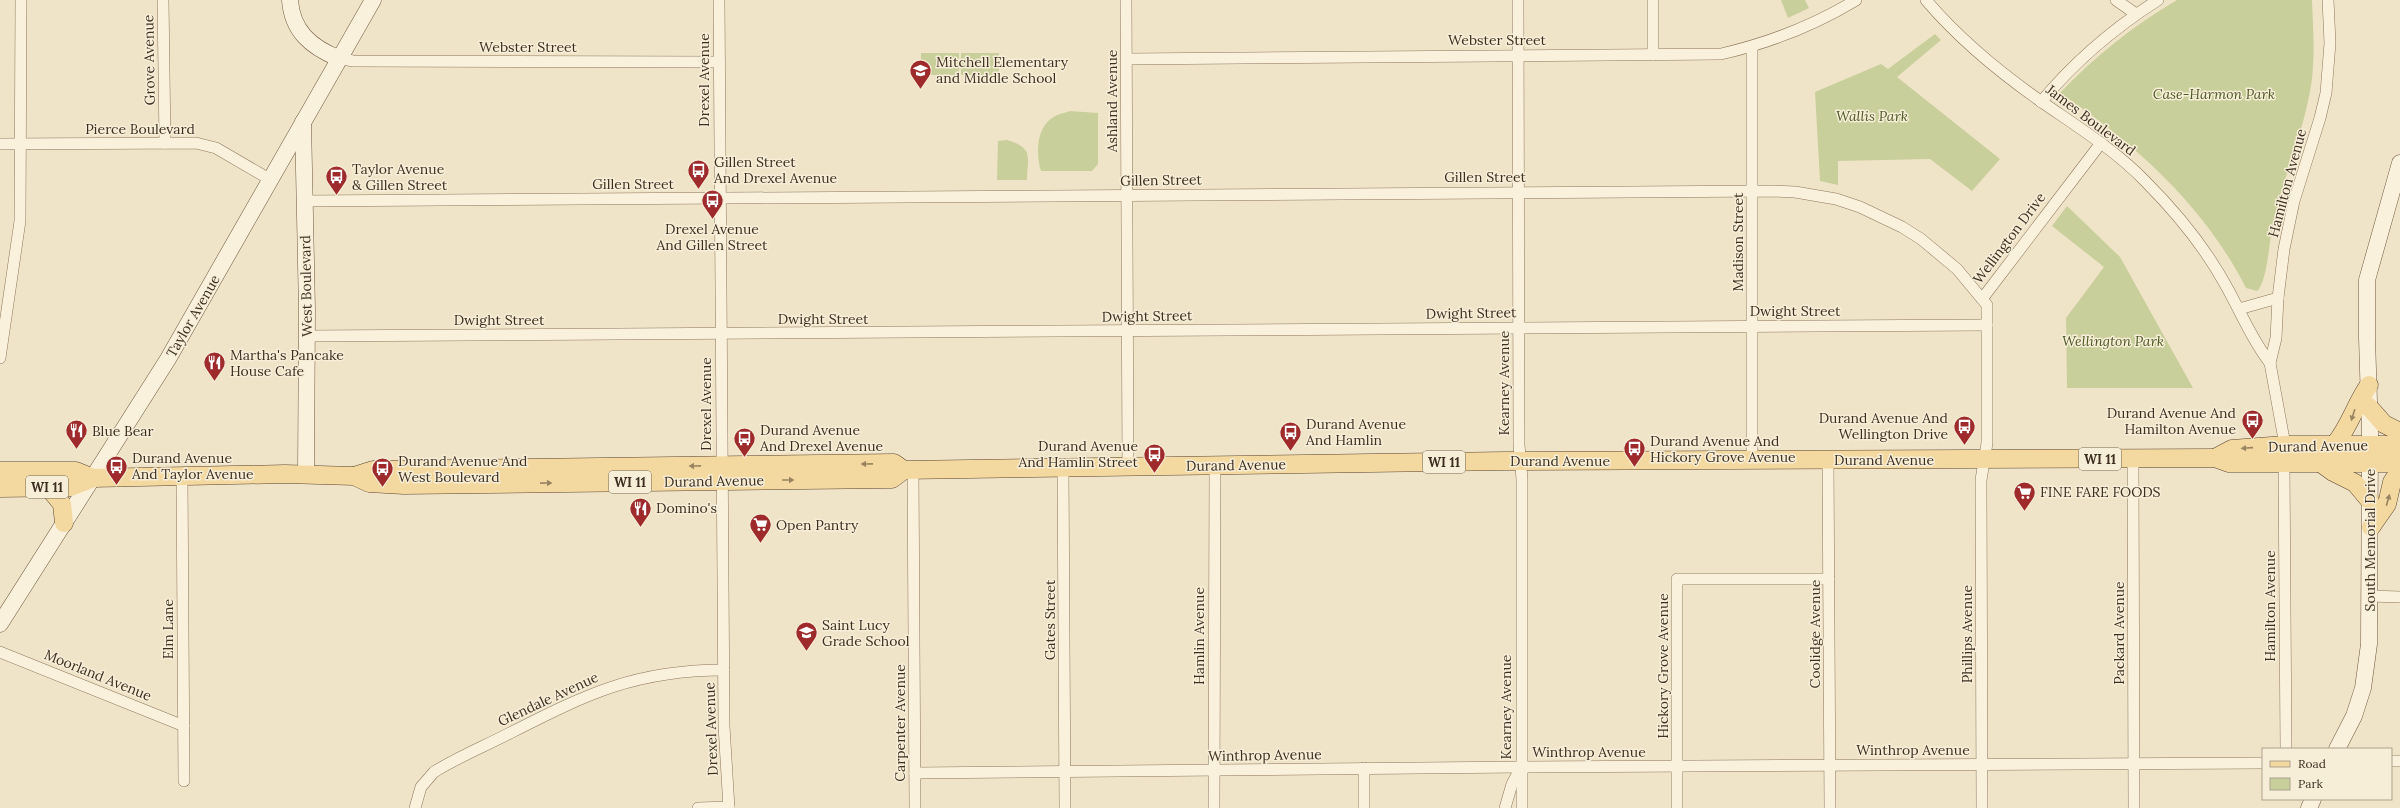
<svg xmlns="http://www.w3.org/2000/svg" width="2400" height="808" font-family="Lora,serif">
<style>
.green{fill:#c9cf9b}
.lines{fill:none;stroke-linecap:round;stroke-linejoin:round}
.street-casing{stroke:#8d765c;stroke-width:12}
.secondary-casing{stroke:#6f573f;stroke-width:17}
.primary-casing{stroke:#5b4430;stroke-width:19}
.street{stroke:#faf1dc;stroke-width:11}
.secondary{stroke:#faf1dc;stroke-width:16}
.primary{stroke:#f3d9a0;stroke-width:18}
.oneway{fill:#988460}
.labels{text-anchor:middle;dominant-baseline:central;stroke-width:3;stroke-linejoin:round;paint-order:stroke}
.shield{fill:#f7eed8;stroke:#756857;stroke-width:1}
.shield-label{font-size:13px;font-weight:bold;fill:#3d2e20}
.street-label{font-size:14px;fill:#3d2e20;stroke:#f7eed8}
.poi-label{font-size:14px;fill:#3d2e20;stroke:#f7eed8;text-anchor:start}
.park-label{font-size:14px;font-style:italic;fill:#4d5a26;stroke:#f7eed8}
</style>
<rect width="100%" height="100%" fill="#f0e4c8"/>
<g class="green">
<path d="M 1781,0 L 1805,0 L 1809,8 L 1788,18 Z"/>
<path d="M 2177,0 L 2312,0 C 2313,26 2315,53 2312,79 C 2305,131 2282,178 2272,230 C 2269,243 2267,283 2257,291 L 2246,288 C 2205,207 2135,143 2060,93 C 2095,56 2133,26 2177,0 Z"/>
<path d="M 1935,34 L 1941,40 L 1897,77 L 2000,159 L 1972,191 L 1930,159 L 1838,161 L 1838,185 L 1820,181 L 1815,92 L 1881,64 L 1888,69 Z"/>
<rect x="921" y="53" width="38" height="22"/>
<rect x="961" y="53" width="38" height="22"/>
<path d="M 1070,111 L 1098,113 L 1098,164 L 1092,171 L 1041,171 C 1036,154 1036,129 1052,118 C 1057,114 1065,113 1070,111 Z"/>
<path d="M 1007,140 C 1035,148 1027,158 1027,180 L 997,180 L 998,141 Z"/>
<path d="M 2067,206 L 2120,257 L 2193,388 L 2067,388 L 2066,318 L 2104,267 L 2052,226 Z"/>
</g>
<g class="lines">
<defs>
<g id="street">
<path d="M 163,0 L 165,143"/>
<path d="M 719,0 L 724,726 L 729,808"/>
<path d="M 1126,0 L 1128,467"/>
<path d="M 1518,0 L 1519,445 L 1522,479 L 1522,808"/>
<path d="M 1653,0 L 1653,55"/>
<path d="M 1926,0 C 1959,39 1998,71 2039,100 C 2076,126 2114,149 2145,181 C 2176,212 2204,246 2225,284 C 2240,310 2251,339 2270,363"/>
<path d="M 2116,0 L 2136,14"/>
<path d="M 1752,47 L 1752,461"/>
<path d="M 338,58 L 353,61 L 719,62"/>
<path d="M 1127,59 L 1721,54 C 1769,43 1813,26 1856,0"/>
<path d="M 2041,102 C 2075,61 2114,28 2158,0"/>
<path d="M 0,144 L 196,143 L 216,148 L 271,180"/>
<path d="M 305,201 L 1772,191 L 1795,192 L 1836,199 L 1860,207 L 1902,227 L 1921,239 L 1957,269 L 1987,305 L 1987,443 L 1981,480 L 1982,808"/>
<path d="M 1982,299 L 2101,143"/>
<path d="M 2239,309 L 2278,298"/>
<path d="M 307,336 L 1987,325"/>
<path d="M 0,358 L 20,221 L 21,0"/>
<path d="M 2285,445 L 2270,363 L 2276,338 L 2278,298 L 2284,249 L 2294,201 L 2320,118 L 2326,93 L 2330,43 L 2328,0"/>
<path d="M 2133,459 L 2134,808"/>
<path d="M 1828,460 L 1830,808"/>
<path d="M 2284,464 L 2286,749"/>
<path d="M 1063,468 L 1065,808"/>
<path d="M 913,470 L 915,808"/>
<path d="M 182,477 L 184,781"/>
<path d="M 2370,596 L 2400,597"/>
<path d="M 0,652 L 184,726"/>
<path d="M 2391,761 L 2400,761"/>
<path d="M 915,773 L 1521,767 L 2263,763"/>
<path d="M 415,808 L 421,787 L 434,772 C 458,757 485,746 510,733 C 587,694 635,670 724,670"/>
<path d="M 698,808 L 729,807"/>
<path d="M 1214,808 L 1215,465"/>
<path d="M 1364,808 L 1364,768"/>
<path d="M 1505,808 L 1512,784 L 1521,767"/>
<path d="M 1677,808 L 1677,579 L 1829,579"/>
</g>
<g id="secondary">
<path d="M 290,0 C 292,31 311,47 338,58"/>
<path d="M 303,122 L 307,310 L 306,475"/>
<path d="M 0,624 L 168,359 L 373,0"/>
<path d="M 2337,749 L 2354,716 L 2363,688 L 2369,644 L 2370,434 L 2367,338 L 2367,280 L 2400,163"/>
<path d="M 2309,808 L 2313,799"/>
</g>
<g id="primary">
<path d="M 2369,407 L 2384,424 L 2400,432"/>
<path d="M 2335,444 C 2350,426 2355,405 2369,385"/>
<path d="M 2215,458 L 2232,449 L 2285,445 L 2400,445"/>
<path d="M 2322,464 L 2333,472 L 2355,483 L 2370,501"/>
<path d="M 0,471 L 76,471 L 93,478 L 285,474 L 354,476 L 369,483 L 404,485 L 888,479 L 892,479 L 904,470"/>
<path d="M 354,476 L 373,470 L 894,463 L 904,470 L 1505,461 L 2215,458 L 2229,463 L 2400,463"/>
<path d="M 48,487 L 62,504 L 64,523"/>
<path d="M 0,488 L 70,487 L 93,478"/>
<path d="M 2371,527 L 2387,504 L 2392,482 L 2400,470"/>
</g>
</defs>
<use href="#street" class="street-casing"/>
<use href="#secondary" class="secondary-casing"/>
<use href="#primary" class="primary-casing"/>
<use href="#street" class="street"/>
<use href="#secondary" class="secondary"/>
<use href="#primary" class="primary"/>
</g>
<defs><path id="oneway-solid" d="M-6-.8H1V-3.2L6.5 0L1 3.2V.8H-6Z"/></defs>
<g class="oneway">
<use href="#oneway-solid" transform="translate(2353 415) rotate(108)"/>
<use href="#oneway-solid" transform="translate(2247 448) rotate(176)"/>
<use href="#oneway-solid" transform="translate(867 464) rotate(179)"/>
<use href="#oneway-solid" transform="translate(695 466) rotate(179)"/>
<use href="#oneway-solid" transform="translate(788 480)"/>
<use href="#oneway-solid" transform="translate(546 483) rotate(-1)"/>
<use href="#oneway-solid" transform="translate(2388 500) rotate(-74)"/>
</g>
<defs>
<symbol id="school-pin" viewBox="-11 -11 22 30"><path d="M0 17L-7.5 6A9.5 9.5 0 1 1 7.5 6Z" fill="#9e2a2b" stroke="#f7eed8"/><path d="M0-5L7-2L0 1L-7-2ZM-4 1L0 2.5L4 1V4Q0 6-4 4Z" fill="#fff"/></symbol>
<symbol id="bus-pin" viewBox="-11 -11 22 30"><path d="M0 17L-7.5 6A9.5 9.5 0 1 1 7.5 6Z" fill="#9e2a2b" stroke="#f7eed8"/><path d="M-5-6H5V4H4V6H2V4H-2V6H-4V4H-5ZM-3.5-4V0h7V-4ZM-3.5 1.2v1.5H-2V1.2ZM2 1.2v1.5H3.5V1.2Z" fill="#fff"/></symbol>
<symbol id="restaurant-pin" viewBox="-11 -11 22 30"><path d="M0 17L-7.5 6A9.5 9.5 0 1 1 7.5 6Z" fill="#9e2a2b" stroke="#f7eed8"/><path d="M-5-6h1v4h1v-4h1v4h1v-4h1v5L-1.5 .5V6h-2V.5L-5-1ZM5-6V6H3V1.5H1.5Q1.5-4 5-6Z" fill="#fff"/></symbol>
<symbol id="supermarket-pin" viewBox="-11 -11 22 30"><path d="M0 17L-7.5 6A9.5 9.5 0 1 1 7.5 6Z" fill="#9e2a2b" stroke="#f7eed8"/><path d="M-6-5.5h2.5l.6 2H6L4.5 2H-2.5L-4.4-4H-6ZM-1.5 3.2a1.3 1.3 0 1 0 .1 0ZM3 3.2a1.3 1.3 0 1 0 .1 0Z" fill="#fff"/></symbol>
</defs>
<g fill-rule="evenodd">
<use href="#school-pin" x="908" y="58" width="25" height="34"/>
<use href="#bus-pin" x="686" y="158" width="25" height="34"/>
<use href="#bus-pin" x="324" y="164" width="25" height="34"/>
<use href="#bus-pin" x="700" y="188" width="25" height="34"/>
<use href="#restaurant-pin" x="202" y="350" width="25" height="34"/>
<use href="#bus-pin" x="2240" y="408" width="25" height="34"/>
<use href="#bus-pin" x="1952" y="414" width="25" height="34"/>
<use href="#restaurant-pin" x="64" y="418" width="25" height="34"/>
<use href="#bus-pin" x="1278" y="420" width="25" height="34"/>
<use href="#bus-pin" x="732" y="426" width="25" height="34"/>
<use href="#bus-pin" x="1622" y="436" width="25" height="34"/>
<use href="#bus-pin" x="1142" y="442" width="25" height="34"/>
<use href="#bus-pin" x="104" y="454" width="25" height="34"/>
<use href="#bus-pin" x="370" y="456" width="25" height="34"/>
<use href="#supermarket-pin" x="2012" y="480" width="25" height="34"/>
<use href="#restaurant-pin" x="628" y="496" width="25" height="34"/>
<use href="#supermarket-pin" x="748" y="512" width="25" height="34"/>
<use href="#school-pin" x="794" y="620" width="25" height="34"/>
</g>
<g class="labels">
<g class="shield">
<rect x="2079" y="448" width="42" height="22" rx="3"/>
<rect x="1423" y="451" width="42" height="22" rx="3"/>
<rect x="609" y="471" width="42" height="22" rx="3"/>
<rect x="26" y="476" width="42" height="22" rx="3"/>
</g>
<g class="shield-label">
<text x="2100" y="459">WI 11</text>
<text x="1444" y="462">WI 11</text>
<text x="630" y="482">WI 11</text>
<text x="47" y="487">WI 11</text>
</g>
<g class="street-label">
<text x="1497" y="40">Webster Street</text>
<text x="528" y="47">Webster Street</text>
<text transform="translate(149 60) rotate(-91)">Grove Avenue</text>
<text transform="translate(704 80) rotate(-90)">Drexel Avenue</text>
<text transform="translate(1112 101) rotate(-90)">Ashland Avenue</text>
<text transform="translate(2091 120) rotate(37)">James Boulevard</text>
<text x="140" y="129">Pierce Boulevard</text>
<text x="1485" y="177">Gillen Street</text>
<text transform="translate(1161 180) rotate(-1)">Gillen Street</text>
<text transform="translate(2287 183) rotate(-75)">Hamilton Avenue</text>
<text x="633" y="184">Gillen Street</text>
<text transform="translate(2009 238) rotate(-53)">Wellington Drive</text>
<text transform="translate(1738 242) rotate(-90)">Madison Street</text>
<text transform="translate(306 286) rotate(-91)">West Boulevard</text>
<text x="1795" y="311">Dwight Street</text>
<text transform="translate(1471 313) rotate(-1)">Dwight Street</text>
<text transform="translate(193 316) rotate(-60)">Taylor Avenue</text>
<text transform="translate(1147 316) rotate(-1)">Dwight Street</text>
<text x="823" y="319">Dwight Street</text>
<text x="499" y="320">Dwight Street</text>
<text transform="translate(1504 383) rotate(-90)">Kearney Avenue</text>
<text transform="translate(706 404) rotate(-90)">Drexel Avenue</text>
<text transform="translate(2318 446) rotate(-1)">Durand Avenue</text>
<text x="1884" y="460">Durand Avenue</text>
<text x="1560" y="461">Durand Avenue</text>
<text transform="translate(1236 465) rotate(-1)">Durand Avenue</text>
<text transform="translate(714 481) rotate(-1)">Durand Avenue</text>
<text transform="translate(2370 540) rotate(-90)">South Memorial Drive</text>
<text transform="translate(2270 606) rotate(-90)">Hamilton Avenue</text>
<text transform="translate(1050 620) rotate(-90)">Gates Street</text>
<text transform="translate(168 629) rotate(-90)">Elm Lane</text>
<text transform="translate(2119 633) rotate(-90)">Packard Avenue</text>
<text transform="translate(1815 634) rotate(-90)">Coolidge Avenue</text>
<text transform="translate(1967 634) rotate(-90)">Phillips Avenue</text>
<text transform="translate(1199 636) rotate(-90)">Hamlin Avenue</text>
<text transform="translate(1663 666) rotate(-90)">Hickory Grove Avenue</text>
<text transform="translate(98 675) rotate(22)">Moorland Avenue</text>
<text transform="translate(548 699) rotate(-25)">Glendale Avenue</text>
<text transform="translate(1506 707) rotate(-90)">Kearney Avenue</text>
<text transform="translate(900 723) rotate(-90)">Carpenter Avenue</text>
<text transform="translate(711 729) rotate(-92)">Drexel Avenue</text>
<text x="1913" y="750">Winthrop Avenue</text>
<text x="1589" y="752">Winthrop Avenue</text>
<text transform="translate(1265 755) rotate(-1)">Winthrop Avenue</text>
</g>
<g class="poi-label">
<text x="936" y="62">Mitchell Elementary<tspan x="936" dy="16">and Middle School</tspan></text>
<text x="714" y="162">Gillen Street<tspan x="714" dy="16">And Drexel Avenue</tspan></text>
<text x="352" y="169">Taylor Avenue<tspan x="352" dy="16">&amp; Gillen Street</tspan></text>
<text x="712" y="229" text-anchor="middle">Drexel Avenue<tspan x="712" dy="16">And Gillen Street</tspan></text>
<text x="230" y="355">Martha's Pancake<tspan x="230" dy="16">House Cafe</tspan></text>
<text x="2236" y="413" text-anchor="end">Durand Avenue And<tspan x="2236" dy="16">Hamilton Avenue</tspan></text>
<text x="1948" y="418" text-anchor="end">Durand Avenue And<tspan x="1948" dy="16">Wellington Drive</tspan></text>
<text x="1306" y="424">Durand Avenue<tspan x="1306" dy="16">And Hamlin</tspan></text>
<text x="760" y="430">Durand Avenue<tspan x="760" dy="16">And Drexel Avenue</tspan></text>
<text x="92" y="431">Blue Bear</text>
<text x="1650" y="441">Durand Avenue And<tspan x="1650" dy="16">Hickory Grove Avenue</tspan></text>
<text x="1138" y="446" text-anchor="end">Durand Avenue<tspan x="1138" dy="16">And Hamlin Street</tspan></text>
<text x="132" y="458">Durand Avenue<tspan x="132" dy="16">And Taylor Avenue</tspan></text>
<text x="398" y="461">Durand Avenue And<tspan x="398" dy="16">West Boulevard</tspan></text>
<text x="2040" y="492">FINE FARE FOODS</text>
<text x="656" y="508">Domino's</text>
<text x="776" y="525">Open Pantry</text>
<text x="822" y="625">Saint Lucy<tspan x="822" dy="16">Grade School</tspan></text>
</g>
<g class="park-label">
<text x="2214" y="94">Case-Harmon Park</text>
<text x="1872" y="116">Wallis Park</text>
<text x="2113" y="341">Wellington Park</text>
</g>
</g>
<rect x="2262" y="748" width="130" height="52" fill="#f7eed8" stroke="#ada18e"/>
<rect x="2270" y="761" width="20" height="6" fill="#f3d9a0" stroke="#ada18e"/>
<text x="2298" y="768" font-size="12" fill="#3d2e20">Road</text>
<rect x="2270" y="778" width="20" height="12" fill="#c9cf9b" stroke="#ada18e"/>
<text x="2298" y="788" font-size="12" fill="#3d2e20">Park</text>
</svg>
